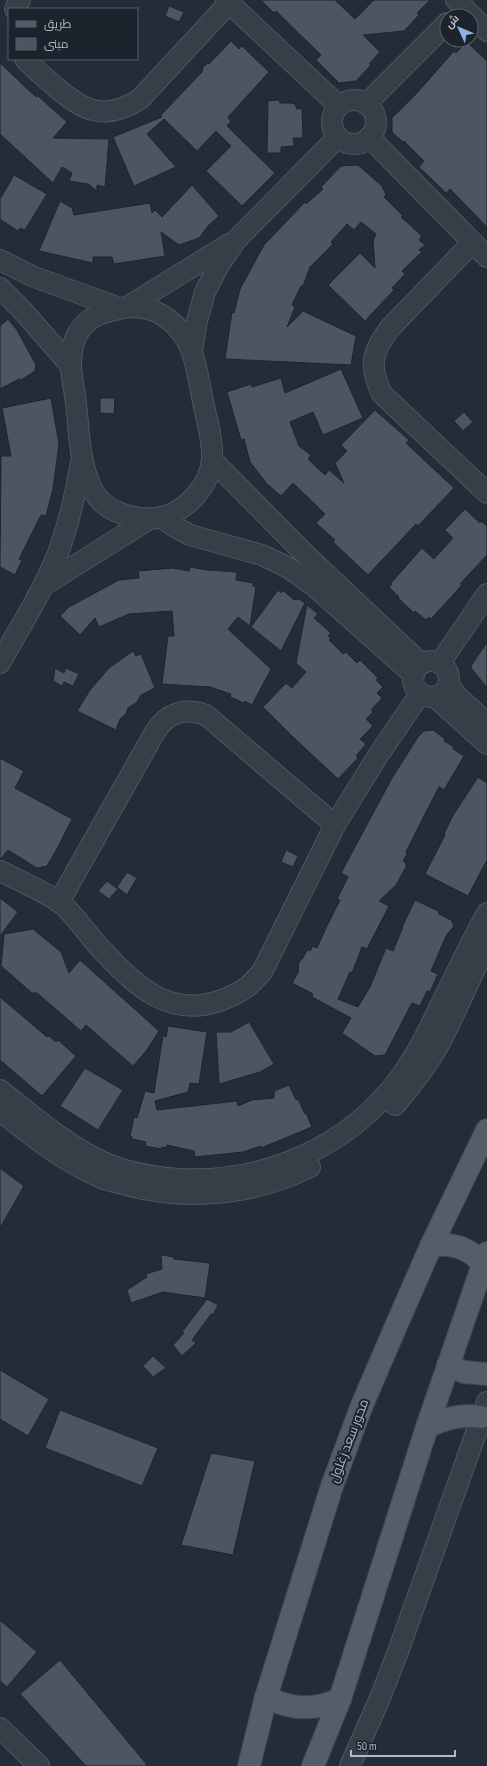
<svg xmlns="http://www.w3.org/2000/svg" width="487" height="1766" font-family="'Sofia Sans Condensed',Cairo,sans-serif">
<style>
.building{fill:#4d5563;stroke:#1f252f}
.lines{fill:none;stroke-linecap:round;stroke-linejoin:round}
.minor-casing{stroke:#505660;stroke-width:22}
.major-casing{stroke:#414751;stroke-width:24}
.minor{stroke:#383e48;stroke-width:20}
.major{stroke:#565c68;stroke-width:22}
.labels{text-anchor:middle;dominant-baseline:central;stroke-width:4;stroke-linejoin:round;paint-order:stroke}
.street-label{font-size:13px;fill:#b3b9c4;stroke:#1d232d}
</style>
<rect width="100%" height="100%" fill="#252b37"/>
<g class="building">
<path d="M 261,0 L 335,0 L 355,19 L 374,0 L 430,0 L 417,13 L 419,15 L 404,31 L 363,35 L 380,52 L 369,64 L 371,65 L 356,81 L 339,83 L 316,60 L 321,55 L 276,11 L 274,13 Z"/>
<path d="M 169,6 L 184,12 L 179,22 L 165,16 Z"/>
<path d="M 231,41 L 239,49 L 242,46 L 269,72 L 229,116 L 228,118 L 231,121 L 227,126 L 275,173 L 242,206 L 206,171 L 231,146 L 216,131 L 197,151 L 164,119 L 147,134 L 176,167 L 134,186 L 113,137 L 162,117 L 160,116 L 202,72 L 203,67 L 208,63 L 209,64 Z"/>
<path d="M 467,42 L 487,61 L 487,227 L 450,189 L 446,193 L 419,167 L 424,161 L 404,141 L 403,142 L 392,132 L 392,118 L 417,93 L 454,51 L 456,53 Z"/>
<path d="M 0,63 L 36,97 L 38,96 L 67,122 L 53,138 L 109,139 L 105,187 L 97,185 L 97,191 L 88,184 L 69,181 L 72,173 L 62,167 L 53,183 L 0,134 Z"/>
<path d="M 279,100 L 280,103 L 292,103 L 295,104 L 297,109 L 302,108 L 303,138 L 293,138 L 294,146 L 281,147 L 281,153 L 267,153 L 268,101 Z"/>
<path d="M 358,165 L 382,186 L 386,195 L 384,197 L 403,216 L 401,217 L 422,236 L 419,240 L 425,245 L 419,250 L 422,252 L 402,271 L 405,274 L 392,288 L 394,290 L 365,321 L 328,285 L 360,253 L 375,268 L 373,241 L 376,234 L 361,222 L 354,230 L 347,224 L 331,242 L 333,244 L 310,267 L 303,286 L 301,286 L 292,305 L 295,307 L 287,327 L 303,311 L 356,336 L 351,365 L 225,359 L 232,312 L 234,313 L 240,289 L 264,245 L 305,202 L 306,204 L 323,189 L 321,187 L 341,166 Z"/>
<path d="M 14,175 L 47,194 L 25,230 L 20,228 L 18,231 L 1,220 L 0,218 L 0,199 Z"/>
<path d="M 192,185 L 219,216 L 208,226 L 199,238 L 179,245 L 161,232 L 165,256 L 114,264 L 112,257 L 93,257 L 93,263 L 39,251 L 60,201 L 72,208 L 74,215 L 150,203 L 152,213 L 155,210 L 162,217 Z"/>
<path d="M 8,319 L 17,330 L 36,365 L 35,371 L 21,380 L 19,379 L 0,389 L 0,326 Z"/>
<path d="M 341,369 L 363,418 L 323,435 L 313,412 L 290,422 L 299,446 L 311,455 L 308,459 L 325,475 L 329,470 L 344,483 L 335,463 L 347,451 L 341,445 L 375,410 L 409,440 L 406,443 L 454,488 L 418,526 L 416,524 L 368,575 L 333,542 L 335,540 L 316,523 L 325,514 L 293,483 L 281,496 L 267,484 L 250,462 L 244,439 L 241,440 L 227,392 L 251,384 L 252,387 L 281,378 L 285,393 Z"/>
<path d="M 51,398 L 59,444 L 53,489 L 46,516 L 41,515 L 19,559 L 22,560 L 15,575 L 0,567 L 1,456 L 11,456 L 2,408 Z"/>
<path d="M 100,398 L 115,398 L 114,414 L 100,413 Z"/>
<path d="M 464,412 L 473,422 L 463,431 L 454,421 Z"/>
<path d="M 465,509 L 480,523 L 481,521 L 487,526 L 487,555 L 460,584 L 462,585 L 431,619 L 429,617 L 426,620 L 415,611 L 414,613 L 398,598 L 399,597 L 389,587 L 392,584 L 391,583 L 422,548 L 434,559 L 453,538 L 445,530 Z"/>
<path d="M 190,567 L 207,570 L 237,572 L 236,580 L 253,583 L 253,586 L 256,587 L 250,626 L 238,617 L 228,629 L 271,669 L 252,705 L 245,701 L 244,703 L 230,697 L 231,694 L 210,687 L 162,684 L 168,636 L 174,636 L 172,611 L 129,614 L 99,627 L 95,618 L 80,635 L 60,616 L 69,607 L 119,580 L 139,578 L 138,571 L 173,568 L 189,571 Z"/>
<path d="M 278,590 L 281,593 L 283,590 L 294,600 L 299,599 L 305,603 L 281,651 L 251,627 Z"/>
<path d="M 307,605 L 318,614 L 314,618 L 331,633 L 328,636 L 331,638 L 329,640 L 343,654 L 346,652 L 357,663 L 360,660 L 378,678 L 376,680 L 383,687 L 377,693 L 382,698 L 371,710 L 373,712 L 366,719 L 373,726 L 360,739 L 366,744 L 356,756 L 358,758 L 338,779 L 293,737 L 263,707 L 286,683 L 292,688 L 306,672 L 296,663 Z"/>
<path d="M 487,642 L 487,688 L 472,669 L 471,666 Z"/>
<path d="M 133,651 L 136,656 L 141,654 L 155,688 L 141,695 L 137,702 L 128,708 L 126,714 L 120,719 L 116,730 L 77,711 L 90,690 L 109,668 Z"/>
<path d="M 55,668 L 64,673 L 66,668 L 79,674 L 73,686 L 64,682 L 62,686 L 53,681 Z"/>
<path d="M 433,730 L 445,739 L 444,741 L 454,747 L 453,749 L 464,756 L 444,790 L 439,787 L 424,816 L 406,852 L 407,854 L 403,861 L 406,863 L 406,867 L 396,885 L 379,901 L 389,906 L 367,949 L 362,947 L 352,973 L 350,972 L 338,999 L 358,1007 L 370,987 L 386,948 L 393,951 L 403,927 L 402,927 L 415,900 L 438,911 L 439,914 L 451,920 L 454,926 L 446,936 L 431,971 L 438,974 L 430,992 L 427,991 L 420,1006 L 412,1003 L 385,1055 L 375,1056 L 342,1033 L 351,1018 L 312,997 L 313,994 L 292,983 L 298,973 L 299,962 L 303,958 L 307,950 L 310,951 L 313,946 L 317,948 L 326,928 L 340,900 L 337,899 L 348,877 L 341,873 L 392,778 L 418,737 L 424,731 Z"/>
<path d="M 0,758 L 24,771 L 15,788 L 72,819 L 58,847 L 47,866 L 37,868 L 8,850 L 0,860 Z"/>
<path d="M 478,777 L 487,783 L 487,860 L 468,896 L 425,874 L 445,835 L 444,834 L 452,817 Z"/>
<path d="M 286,850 L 298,856 L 293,867 L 281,862 Z"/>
<path d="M 127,872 L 137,878 L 127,895 L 117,887 Z"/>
<path d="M 107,881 L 118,889 L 109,899 L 98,891 Z"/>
<path d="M 0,898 L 18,912 L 0,936 Z"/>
<path d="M 33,929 L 61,952 L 69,973 L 80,960 L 159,1031 L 147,1050 L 133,1066 L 86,1025 L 81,1031 L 37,993 L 32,993 L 1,966 L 4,934 Z"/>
<path d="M 0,997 L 47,1037 L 49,1036 L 56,1042 L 58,1040 L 76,1056 L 42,1096 L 0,1060 Z"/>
<path d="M 249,1022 L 274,1064 L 260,1072 L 219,1084 L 216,1032 L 231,1032 Z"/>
<path d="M 168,1026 L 207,1032 L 199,1084 L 190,1083 L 188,1092 L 155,1101 L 157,1110 L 237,1101 L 238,1106 L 252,1100 L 274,1098 L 274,1091 L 289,1085 L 296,1100 L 298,1099 L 305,1114 L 306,1113 L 312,1127 L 261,1148 L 261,1146 L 243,1152 L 195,1157 L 194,1151 L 167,1145 L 166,1148 L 162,1147 L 162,1149 L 145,1146 L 146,1142 L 132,1139 L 132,1137 L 130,1136 L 134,1117 L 137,1118 L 145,1091 L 154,1093 L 163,1035 L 166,1037 Z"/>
<path d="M 85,1068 L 123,1090 L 98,1130 L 60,1106 Z"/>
<path d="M 0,1168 L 24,1186 L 0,1228 Z"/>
<path d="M 161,1255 L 174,1257 L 174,1259 L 210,1263 L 205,1298 L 163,1292 L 131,1303 L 127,1290 L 147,1277 L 146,1274 L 162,1269 Z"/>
<path d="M 207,1299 L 218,1305 L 213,1315 L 211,1314 L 192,1340 L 196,1343 L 182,1356 L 173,1345 L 184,1333 L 182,1332 Z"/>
<path d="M 153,1356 L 166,1368 L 153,1377 L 143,1366 Z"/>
<path d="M 0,1370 L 49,1399 L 28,1436 L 0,1419 Z"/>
<path d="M 60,1410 L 158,1448 L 142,1486 L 45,1448 Z"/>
<path d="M 211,1453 L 255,1461 L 233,1555 L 181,1545 Z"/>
<path d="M 0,1620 L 37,1652 L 7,1687 L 0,1681 Z"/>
<path d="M 60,1660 L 148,1766 L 86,1766 L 20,1694 Z"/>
</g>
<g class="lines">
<defs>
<g id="minor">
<path d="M 226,0 L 339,106"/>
<path d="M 456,0 L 487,31"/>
<path d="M 15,9 L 20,0"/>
<path d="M 25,59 C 33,68 42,75 50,82 C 79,108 102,124 140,99 L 229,3"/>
<circle cx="354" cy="122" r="22"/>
<path d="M 366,104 L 447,23"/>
<path d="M 369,137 L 487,257"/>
<path d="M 472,243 L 390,328 C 371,353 369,366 382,394 L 487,493"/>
<path d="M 0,260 L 34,277 L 120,308"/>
<path d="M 0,288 L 23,311 L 71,366"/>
<path d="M 127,307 C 136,307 146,308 154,311 C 170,317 187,335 192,352 C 197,368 200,386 203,402 C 207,420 213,440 212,459 C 210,485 187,511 162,517 C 145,522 117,515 104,504 C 97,498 91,488 88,479 C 79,456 79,428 76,404 C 75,391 71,378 71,365 C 71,354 73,339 80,330 C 90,314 110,311 127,307 Z"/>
<path d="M 127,307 L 229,244"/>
<path d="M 192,350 L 197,321 L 205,292 L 219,265 L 236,240 L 338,137"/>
<path d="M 212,460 L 306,555 L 415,658"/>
<path d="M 161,517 L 175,527 L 190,535 L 262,555 L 289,568 L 314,586 L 414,675"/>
<path d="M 44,585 L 151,518"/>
<circle cx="431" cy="679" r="18"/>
<path d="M 0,663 C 20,627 43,591 58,553 C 69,523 76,493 81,462"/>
<path d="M 440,663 L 487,594"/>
<path d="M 449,685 L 457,696 L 487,723"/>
<path d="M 435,697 L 487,744"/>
<path d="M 0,871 C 17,880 51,894 64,906 C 79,920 90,938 104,952 C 135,986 170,1018 219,1001 C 228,998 239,993 247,987 C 252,983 257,977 262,972 L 335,825 L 379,754 L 420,694"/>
<path d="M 59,902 L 155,732 C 167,713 185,707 206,715 L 335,825"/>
<path d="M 0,1090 C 33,1116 65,1144 103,1162 C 127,1173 153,1177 179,1179 C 265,1183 347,1148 399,1079 C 417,1055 429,1029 442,1002 C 457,972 471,942 487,913"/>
<path d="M 395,1105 C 413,1084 430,1062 443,1037 C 458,1007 471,975 487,945"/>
<path d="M 0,1111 C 33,1137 65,1163 104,1179 C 112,1182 122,1183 130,1186 C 190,1201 254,1195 310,1167"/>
<path d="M 0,1728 L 39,1766"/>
<path d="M 350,1766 L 380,1698 L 399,1649 L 487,1402"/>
</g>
<g id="major">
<path d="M 431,1246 C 452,1242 469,1248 483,1264"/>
<path d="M 448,1365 L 464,1372 L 487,1374"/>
<path d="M 427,1427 C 445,1418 462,1414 481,1417"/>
<path d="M 266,1697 C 291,1710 315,1711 340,1699"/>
<path d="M 249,1766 L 266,1697 L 332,1486 L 362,1405 L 396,1326 L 431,1246 L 487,1130"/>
<path d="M 313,1766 L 340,1699 L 427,1427 L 487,1253"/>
</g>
</defs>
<use href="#minor" class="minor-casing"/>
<use href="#major" class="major-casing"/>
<use href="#minor" class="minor"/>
<use href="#major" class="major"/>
</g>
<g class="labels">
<g class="street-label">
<text transform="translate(349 1441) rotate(-69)">محور سعد زغلول</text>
</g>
</g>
<rect x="8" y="8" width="130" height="52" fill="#1d232d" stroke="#595f69"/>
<rect x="16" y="21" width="20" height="6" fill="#565c68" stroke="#595f69"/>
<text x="44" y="28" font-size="12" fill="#b3b9c4">طريق</text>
<rect x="16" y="38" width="20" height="12" fill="#4d5563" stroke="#595f69"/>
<text x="44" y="48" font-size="12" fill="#b3b9c4">مبنى</text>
<g transform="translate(459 28) rotate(314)"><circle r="19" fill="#1d232d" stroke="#595f69"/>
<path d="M0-3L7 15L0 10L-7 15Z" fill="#92afea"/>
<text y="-6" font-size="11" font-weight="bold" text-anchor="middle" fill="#b3b9c4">ش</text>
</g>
<path d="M351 1750v6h104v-6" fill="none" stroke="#b3b9c4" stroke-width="2"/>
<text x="357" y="1750" font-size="12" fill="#b3b9c4" stroke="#1d232d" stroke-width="3" paint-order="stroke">50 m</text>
</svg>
